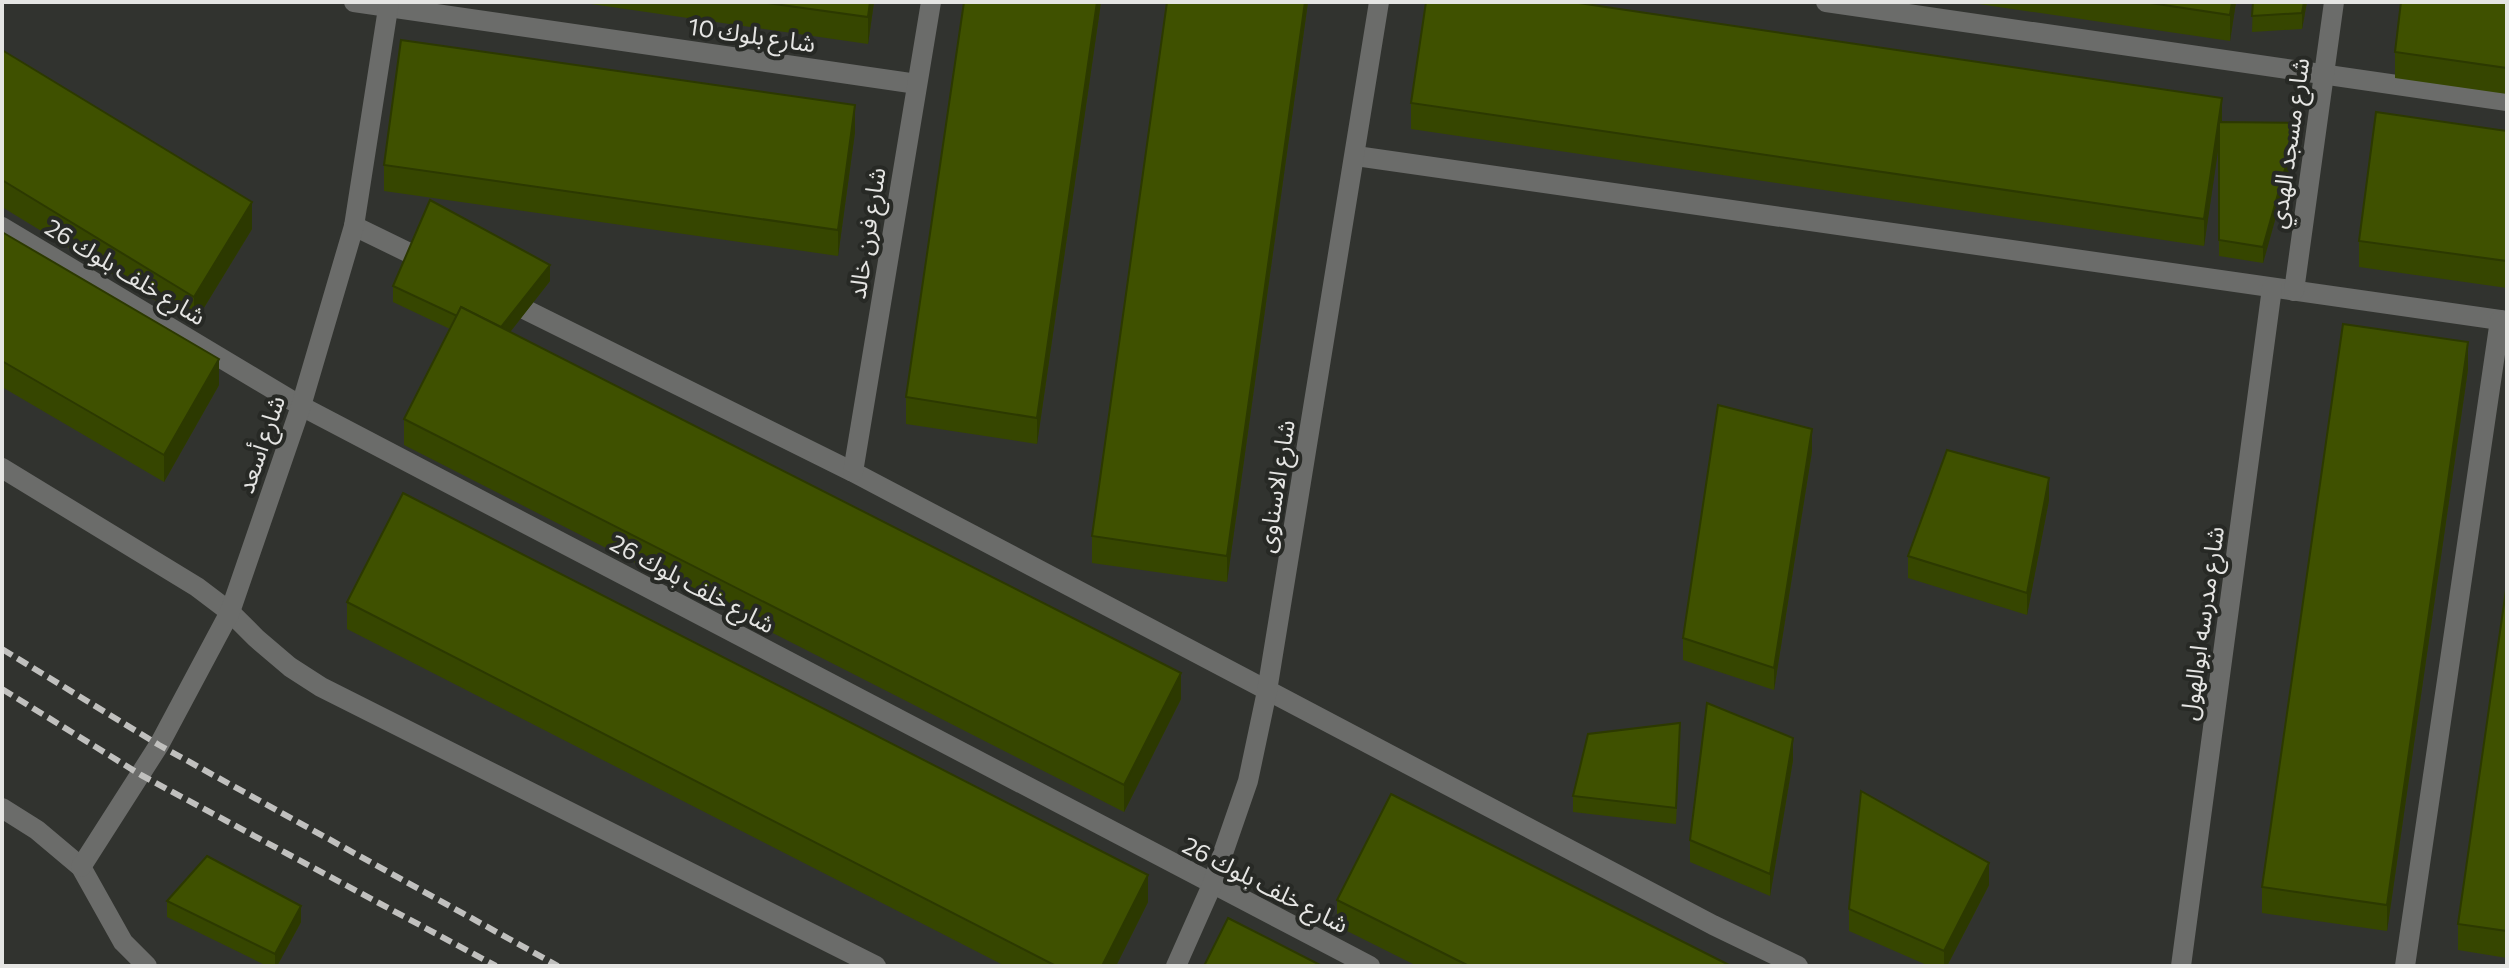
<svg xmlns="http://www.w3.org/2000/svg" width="2509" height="968" font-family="Commissioner,'Noto Sans Arabic',sans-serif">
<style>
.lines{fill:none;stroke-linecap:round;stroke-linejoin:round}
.street{stroke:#6b6c6a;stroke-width:20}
.rail{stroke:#c0c0be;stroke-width:6;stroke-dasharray:12 6;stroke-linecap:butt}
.wall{fill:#364600}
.shaded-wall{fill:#2c3900}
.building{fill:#3f5100;stroke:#2c3900;stroke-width:2}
.labels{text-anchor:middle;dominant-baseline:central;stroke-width:8;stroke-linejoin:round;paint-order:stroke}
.street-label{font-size:24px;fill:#e5e5e3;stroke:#272925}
</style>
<rect width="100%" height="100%" fill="#31332f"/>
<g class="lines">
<g class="street">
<path d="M 354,2 L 917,84"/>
<path d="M 1826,2 L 2507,101"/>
<path d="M 1356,156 L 2507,321"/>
<path d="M 354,226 L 432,264"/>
<path d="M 2,227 L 301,406 L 1370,966"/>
<path d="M 2294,291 L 2334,2"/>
<path d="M 504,299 L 853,472 L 1713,925 L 1798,966"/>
<path d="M 2,468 L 197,587 L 230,612 L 256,638 L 290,667 L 321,687 L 876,966"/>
<path d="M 853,472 L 931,2"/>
<path d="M 2,808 L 37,830 L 81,867 L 123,942 L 147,966"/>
<path d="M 81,867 L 159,745 L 230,612 L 301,406 L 354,226 L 389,2"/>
<path d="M 1176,966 L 1212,885 L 1248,781 L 1267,691 L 1379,2"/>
<path d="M 2181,966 L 2272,288"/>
<path d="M 2405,966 L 2500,320"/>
</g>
<g class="rail">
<path d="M 2,649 L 159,745 L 558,966"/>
<path d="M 2,689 L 141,775 L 496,966"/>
</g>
</g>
<g class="wall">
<path d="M 577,2 L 874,2 L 868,44 Z"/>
<path d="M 1101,2 L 1037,444 L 906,424 L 906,397 Z"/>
<path d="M 1308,2 L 1227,582 L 1092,563 L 1092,536 Z"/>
<path d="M 1965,2 L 2236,2 L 2230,41 Z"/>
<path d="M 2253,2 L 2307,2 L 2302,29 L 2252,32 Z"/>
<path d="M 2507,2 L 2507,94 L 2395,78 L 2395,52 Z"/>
<path d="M 2,50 L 252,229 L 194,324 L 2,207 Z"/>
<path d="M 1411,103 L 2222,122 L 2298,138 L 2263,263 L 2219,256 L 2219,142 L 2204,246 L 1411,129 Z"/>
<path d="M 2507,131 L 2507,288 L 2359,267 L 2359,241 Z"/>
<path d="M 855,132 L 838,256 L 384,191 L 384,165 Z"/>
<path d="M 2,232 L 219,385 L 164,482 L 2,387 Z"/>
<path d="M 550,281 L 510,332 L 1181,699 L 1124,812 L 404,445 L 404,419 L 450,329 L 393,302 L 393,286 Z"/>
<path d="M 2468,369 L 2387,931 L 2262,913 L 2262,887 Z"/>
<path d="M 1812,451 L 1774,690 L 1683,660 L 1683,638 Z"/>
<path d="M 2049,500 L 2027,615 L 1908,578 L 1908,556 Z"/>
<path d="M 2507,583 L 2507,958 L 2458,950 L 2458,924 Z"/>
<path d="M 347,602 L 1148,902 L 1116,966 L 1005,966 L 347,629 Z"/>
<path d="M 1680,739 L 1676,824 L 1573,812 L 1573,796 Z"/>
<path d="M 1793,760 L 1770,896 L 1690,862 L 1690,840 Z"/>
<path d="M 1989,885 L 1947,966 L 1929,966 L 1849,931 L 1849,909 Z"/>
<path d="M 1337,900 L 1731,966 L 1417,966 L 1337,926 Z"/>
<path d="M 167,901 L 301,922 L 277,966 L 267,966 L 167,917 Z"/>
</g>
<g class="shaded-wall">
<path d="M 870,2 L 874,2 L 868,44 L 868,17 Z"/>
<path d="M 1097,2 L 1101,2 L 1037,444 L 1037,418 Z"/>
<path d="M 1305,2 L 1308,2 L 1227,582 L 1227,556 Z"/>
<path d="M 2232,2 L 2236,2 L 2230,41 L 2230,15 Z"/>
<path d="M 2304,2 L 2307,2 L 2302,29 L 2302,13 Z"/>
<path d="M 2222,98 L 2222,124 L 2204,246 L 2204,219 Z"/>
<path d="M 855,105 L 855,132 L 838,256 L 838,230 Z"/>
<path d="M 2298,123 L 2298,138 L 2263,263 L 2263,247 Z"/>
<path d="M 252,202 L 252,229 L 194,324 L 194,297 Z"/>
<path d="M 550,265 L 550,281 L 496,350 L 496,334 Z"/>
<path d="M 2468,342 L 2468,369 L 2387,931 L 2387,905 Z"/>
<path d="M 219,359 L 219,385 L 164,482 L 164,455 Z"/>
<path d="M 1812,429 L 1812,451 L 1774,690 L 1774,668 Z"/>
<path d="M 2049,478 L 2049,500 L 2027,615 L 2027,593 Z"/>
<path d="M 3,522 L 3,538 L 2,540 L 2,524 Z"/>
<path d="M 1181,673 L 1181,699 L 1124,812 L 1124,785 Z"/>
<path d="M 1793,738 L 1793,760 L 1770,896 L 1770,874 Z"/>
<path d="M 1989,863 L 1989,885 L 1947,966 L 1944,966 L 1944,951 Z"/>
<path d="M 1148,875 L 1148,902 L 1116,966 L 1102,966 Z"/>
<path d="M 301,906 L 301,922 L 277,966 L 275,966 L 275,954 Z"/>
</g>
<g class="building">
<path d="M 760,2 L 870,2 L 868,17 Z"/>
<path d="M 964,2 L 1097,2 L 1037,418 L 906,397 Z"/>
<path d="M 1167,2 L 1305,2 L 1227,556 L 1092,536 Z"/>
<path d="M 1426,2 L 1572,2 L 2222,98 L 2204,219 L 1411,103 Z"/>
<path d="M 2144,2 L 2232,2 L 2230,15 Z"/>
<path d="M 2253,2 L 2304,2 L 2302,13 L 2252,16 Z"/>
<path d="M 2401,2 L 2507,2 L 2507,68 L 2395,52 Z"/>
<path d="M 401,40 L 855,105 L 838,230 L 384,165 Z"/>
<path d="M 2,50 L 252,202 L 194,297 L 2,180 Z"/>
<path d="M 2376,112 L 2507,131 L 2507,261 L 2359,241 Z"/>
<path d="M 2219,122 L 2298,123 L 2263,247 L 2219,240 Z"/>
<path d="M 430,200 L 550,265 L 501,327 L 461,307 L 457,316 L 393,286 Z"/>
<path d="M 2,232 L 219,359 L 164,455 L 2,361 Z"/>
<path d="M 461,307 L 1181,673 L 1124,785 L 404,419 Z"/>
<path d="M 2343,324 L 2468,342 L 2387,905 L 2262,887 Z"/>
<path d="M 1718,405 L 1812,429 L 1774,668 L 1683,638 Z"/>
<path d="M 1947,450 L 2049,478 L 2027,593 L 1908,556 Z"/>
<path d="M 403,493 L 1148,875 L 1102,966 L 1056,966 L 347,602 Z"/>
<path d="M 2507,583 L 2507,931 L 2458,924 Z"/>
<path d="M 1707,703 L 1793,738 L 1770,874 L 1690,840 Z"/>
<path d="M 1680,723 L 1676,808 L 1573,796 L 1588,734 Z"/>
<path d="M 1861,791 L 1989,863 L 1944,951 L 1849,909 Z"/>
<path d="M 1391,794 L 1731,966 L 1469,966 L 1337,900 Z"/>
<path d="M 207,856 L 301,906 L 275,954 L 167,901 Z"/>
<path d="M 1228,918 L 1322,966 L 1204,966 Z"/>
</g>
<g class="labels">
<g class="street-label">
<text transform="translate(752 34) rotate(8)">شارع بلوك 10</text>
<text transform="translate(2288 143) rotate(-82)">شارع مسجد الهدي</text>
<text transform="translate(866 233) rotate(-81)">شارع فرن خالد</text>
<text transform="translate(126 271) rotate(31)">شارع خلف بلوك 26</text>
<text transform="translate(260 444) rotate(-71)">شارع أسعد</text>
<text transform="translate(1275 486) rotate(-81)">شارع الاسناوى</text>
<text transform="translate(693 583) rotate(28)">شارع خلف بلوك 26</text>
<text transform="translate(2201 623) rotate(-82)">شارع مدرسه ابوالهول</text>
<text transform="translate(1266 884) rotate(27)">شارع خلف بلوك 26</text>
</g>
</g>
<rect width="2509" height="968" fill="none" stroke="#e5e5e3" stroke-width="8"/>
</svg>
